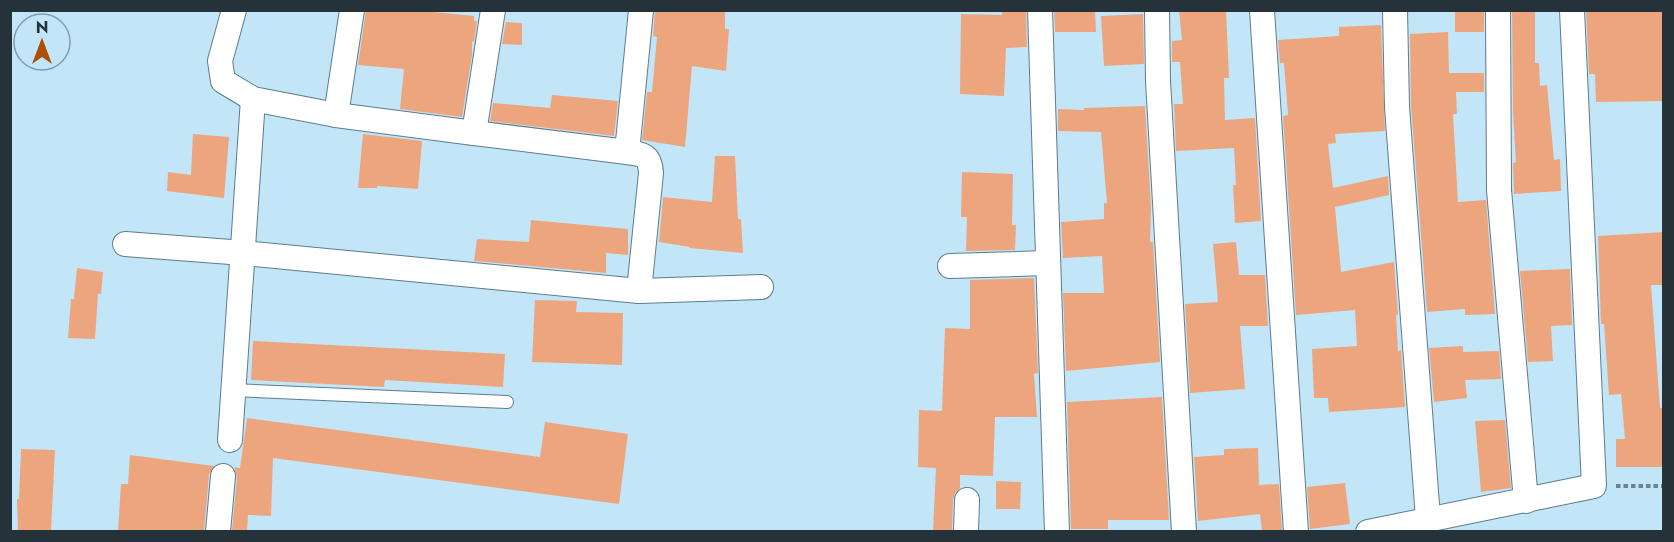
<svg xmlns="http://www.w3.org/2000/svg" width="1674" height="542" font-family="Jost,sans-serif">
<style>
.building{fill:#eda57e}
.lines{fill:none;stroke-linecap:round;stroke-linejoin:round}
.lane-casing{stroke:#5d7c8d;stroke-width:14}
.street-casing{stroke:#5d7c8d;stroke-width:26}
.path{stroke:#6e8591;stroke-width:4;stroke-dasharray:4.5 3;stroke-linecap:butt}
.lane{stroke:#fff;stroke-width:12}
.street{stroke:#fff;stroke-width:24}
</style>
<rect width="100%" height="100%" fill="#c3e5f8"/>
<g class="building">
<path d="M 366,10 L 413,10 L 474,16 L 474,21 L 477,21 L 474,42 L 472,41 L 472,55 L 462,117 L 400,109 L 404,69 L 358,65 Z"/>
<path d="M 655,10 L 725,10 L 725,29 L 729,29 L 726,71 L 692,66 L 685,147 L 642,140 L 647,92 L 652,92 L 657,37 L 653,36 Z"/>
<path d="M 1002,10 L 1026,10 L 1027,47 L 1006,48 L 1004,96 L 960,94 L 961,14 L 1002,15 Z"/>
<path d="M 1054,10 L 1095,10 L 1096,32 L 1055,32 Z"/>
<path d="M 1179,10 L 1226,10 L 1229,78 L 1224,78 L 1225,120 L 1255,118 L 1261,221 L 1235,223 L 1233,185 L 1236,185 L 1234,148 L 1176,151 L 1174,104 L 1183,104 L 1180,62 L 1172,62 L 1172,41 L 1182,40 Z"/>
<rect x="1455" y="10" width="29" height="22"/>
<path d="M 1512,10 L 1535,10 L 1535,63 L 1539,63 L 1540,86 L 1547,85 L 1554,160 L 1560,159 L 1561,191 L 1514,194 L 1513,163 L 1516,162 L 1513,112 Z"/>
<path d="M 1586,10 L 1664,10 L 1664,101 L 1596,102 L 1595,74 L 1589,74 Z"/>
<path d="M 1143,14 L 1144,64 L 1104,66 L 1101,16 Z"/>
<path d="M 506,22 L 522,23 L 522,45 L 502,44 Z"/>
<path d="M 1381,25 L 1385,131 L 1335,134 L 1336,143 L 1328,144 L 1333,188 L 1388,176 L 1389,195 L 1335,207 L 1341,272 L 1394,262 L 1398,314 L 1396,315 L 1398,351 L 1401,350 L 1405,407 L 1329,412 L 1328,398 L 1314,398 L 1312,349 L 1357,346 L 1355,310 L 1296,315 L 1283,116 L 1288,115 L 1284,63 L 1280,63 L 1278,40 L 1339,36 L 1339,27 Z"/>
<path d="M 1448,32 L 1449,73 L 1484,73 L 1484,92 L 1456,92 L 1457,114 L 1453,114 L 1458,202 L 1486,200 L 1495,314 L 1465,315 L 1465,309 L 1427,312 L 1411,106 L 1410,34 Z"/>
<path d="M 552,95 L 618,101 L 614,136 L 490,121 L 493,103 L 550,108 Z"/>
<path d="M 1145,106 L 1151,207 L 1150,242 L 1153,242 L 1160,362 L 1066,371 L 1063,293 L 1104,293 L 1102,256 L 1063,258 L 1061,222 L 1104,219 L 1104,203 L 1107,203 L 1101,132 L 1058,131 L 1058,109 L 1084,110 L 1084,108 Z"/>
<path d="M 193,134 L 229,137 L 224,198 L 167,191 L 168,172 L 191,175 Z"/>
<path d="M 363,134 L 422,141 L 418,189 L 377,186 L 377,188 L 358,188 Z"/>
<path d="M 715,156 L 735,156 L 738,219 L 741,219 L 743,253 L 690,248 L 690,247 L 659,242 L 663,197 L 712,202 Z"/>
<path d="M 962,172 L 1013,174 L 1012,225 L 1016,225 L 1015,250 L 966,251 L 967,217 L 961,217 Z"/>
<path d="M 531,220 L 628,229 L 628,255 L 606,253 L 606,273 L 474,261 L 477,239 L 529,242 Z"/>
<path d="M 1664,232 L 1664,285 L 1651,285 L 1660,408 L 1664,408 L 1664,467 L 1616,467 L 1616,439 L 1625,439 L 1621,394 L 1609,395 L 1604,324 L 1601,324 L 1598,236 Z"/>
<path d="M 1236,242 L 1239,275 L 1265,275 L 1268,326 L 1240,326 L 1245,389 L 1190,393 L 1185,304 L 1218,302 L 1213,244 Z"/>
<path d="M 77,268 L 103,272 L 101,294 L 98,294 L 95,339 L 68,338 L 71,299 L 74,299 Z"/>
<path d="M 1570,269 L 1572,325 L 1551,326 L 1553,361 L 1528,362 L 1520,271 Z"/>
<path d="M 1034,278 L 1038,373 L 1034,374 L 1037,417 L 995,417 L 993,476 L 960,475 L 960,488 L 955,493 L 953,500 L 952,531 L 933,531 L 936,468 L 918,467 L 919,410 L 942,411 L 945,328 L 970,329 L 970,280 Z"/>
<path d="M 535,300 L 577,301 L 576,312 L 623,313 L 622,365 L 532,362 Z"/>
<path d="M 253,341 L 505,354 L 503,387 L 385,380 L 384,387 L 251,380 Z"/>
<path d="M 1463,346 L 1463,352 L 1499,351 L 1501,379 L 1465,380 L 1467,398 L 1434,402 L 1429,348 Z"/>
<path d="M 1162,397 L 1169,520 L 1108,520 L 1108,529 L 1071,529 L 1067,402 Z"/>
<path d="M 247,418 L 540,457 L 545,422 L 628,434 L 619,504 L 273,458 L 271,516 L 248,515 L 247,531 L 232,531 L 237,477 L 234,467 L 240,468 Z"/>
<path d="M 1505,420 L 1511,488 L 1481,492 L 1475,421 Z"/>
<path d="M 1258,448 L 1259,485 L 1279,484 L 1282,531 L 1262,531 L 1260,514 L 1198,521 L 1194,457 L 1224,455 L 1224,449 Z"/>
<path d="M 21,449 L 55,450 L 51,531 L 18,531 L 17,499 L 19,499 Z"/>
<path d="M 130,455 L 214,466 L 209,475 L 204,531 L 118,531 L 121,484 L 128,484 Z"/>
<path d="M 996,481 L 1021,482 L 1020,509 L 996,509 Z"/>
<path d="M 1345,483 L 1350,524 L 1310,529 L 1307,487 Z"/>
</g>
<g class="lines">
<defs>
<path id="lane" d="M 232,390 L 507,402"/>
<g id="street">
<path d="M 234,10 L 220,61 L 223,81 L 253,99 L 336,115"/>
<path d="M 352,10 L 336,115 L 474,133 L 493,10"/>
<path d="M 1040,10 L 1057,532"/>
<path d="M 1157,10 L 1158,81 L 1184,532"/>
<path d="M 1262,10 L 1296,532"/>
<path d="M 1395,10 L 1397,107 L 1428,518"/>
<path d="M 1498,10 L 1499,190 L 1526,501"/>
<path d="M 474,133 L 627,152 L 641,10"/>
<path d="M 627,152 C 643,154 650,155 651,173 L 639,291"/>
<path d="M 125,244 L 244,253 L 639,291 L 761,287"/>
<path d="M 950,266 L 1047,263"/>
<path d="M 230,440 L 253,99"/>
<path d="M 218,532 L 223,476"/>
<path d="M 966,532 L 967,500"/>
<path d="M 1368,532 L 1594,486 L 1572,10"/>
</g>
</defs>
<use href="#lane" class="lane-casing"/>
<use href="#street" class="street-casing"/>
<path class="path" d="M 1616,486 L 1664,486"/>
<use href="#lane" class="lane"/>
<use href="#street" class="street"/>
</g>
<rect width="1674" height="542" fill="none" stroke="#253239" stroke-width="24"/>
<g transform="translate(42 42)"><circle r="28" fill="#c3e5f8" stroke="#849dac" stroke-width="1.5"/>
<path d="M0-4.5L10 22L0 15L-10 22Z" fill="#ad4e00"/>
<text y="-9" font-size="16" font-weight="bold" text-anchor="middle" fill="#253239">N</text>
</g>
</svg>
